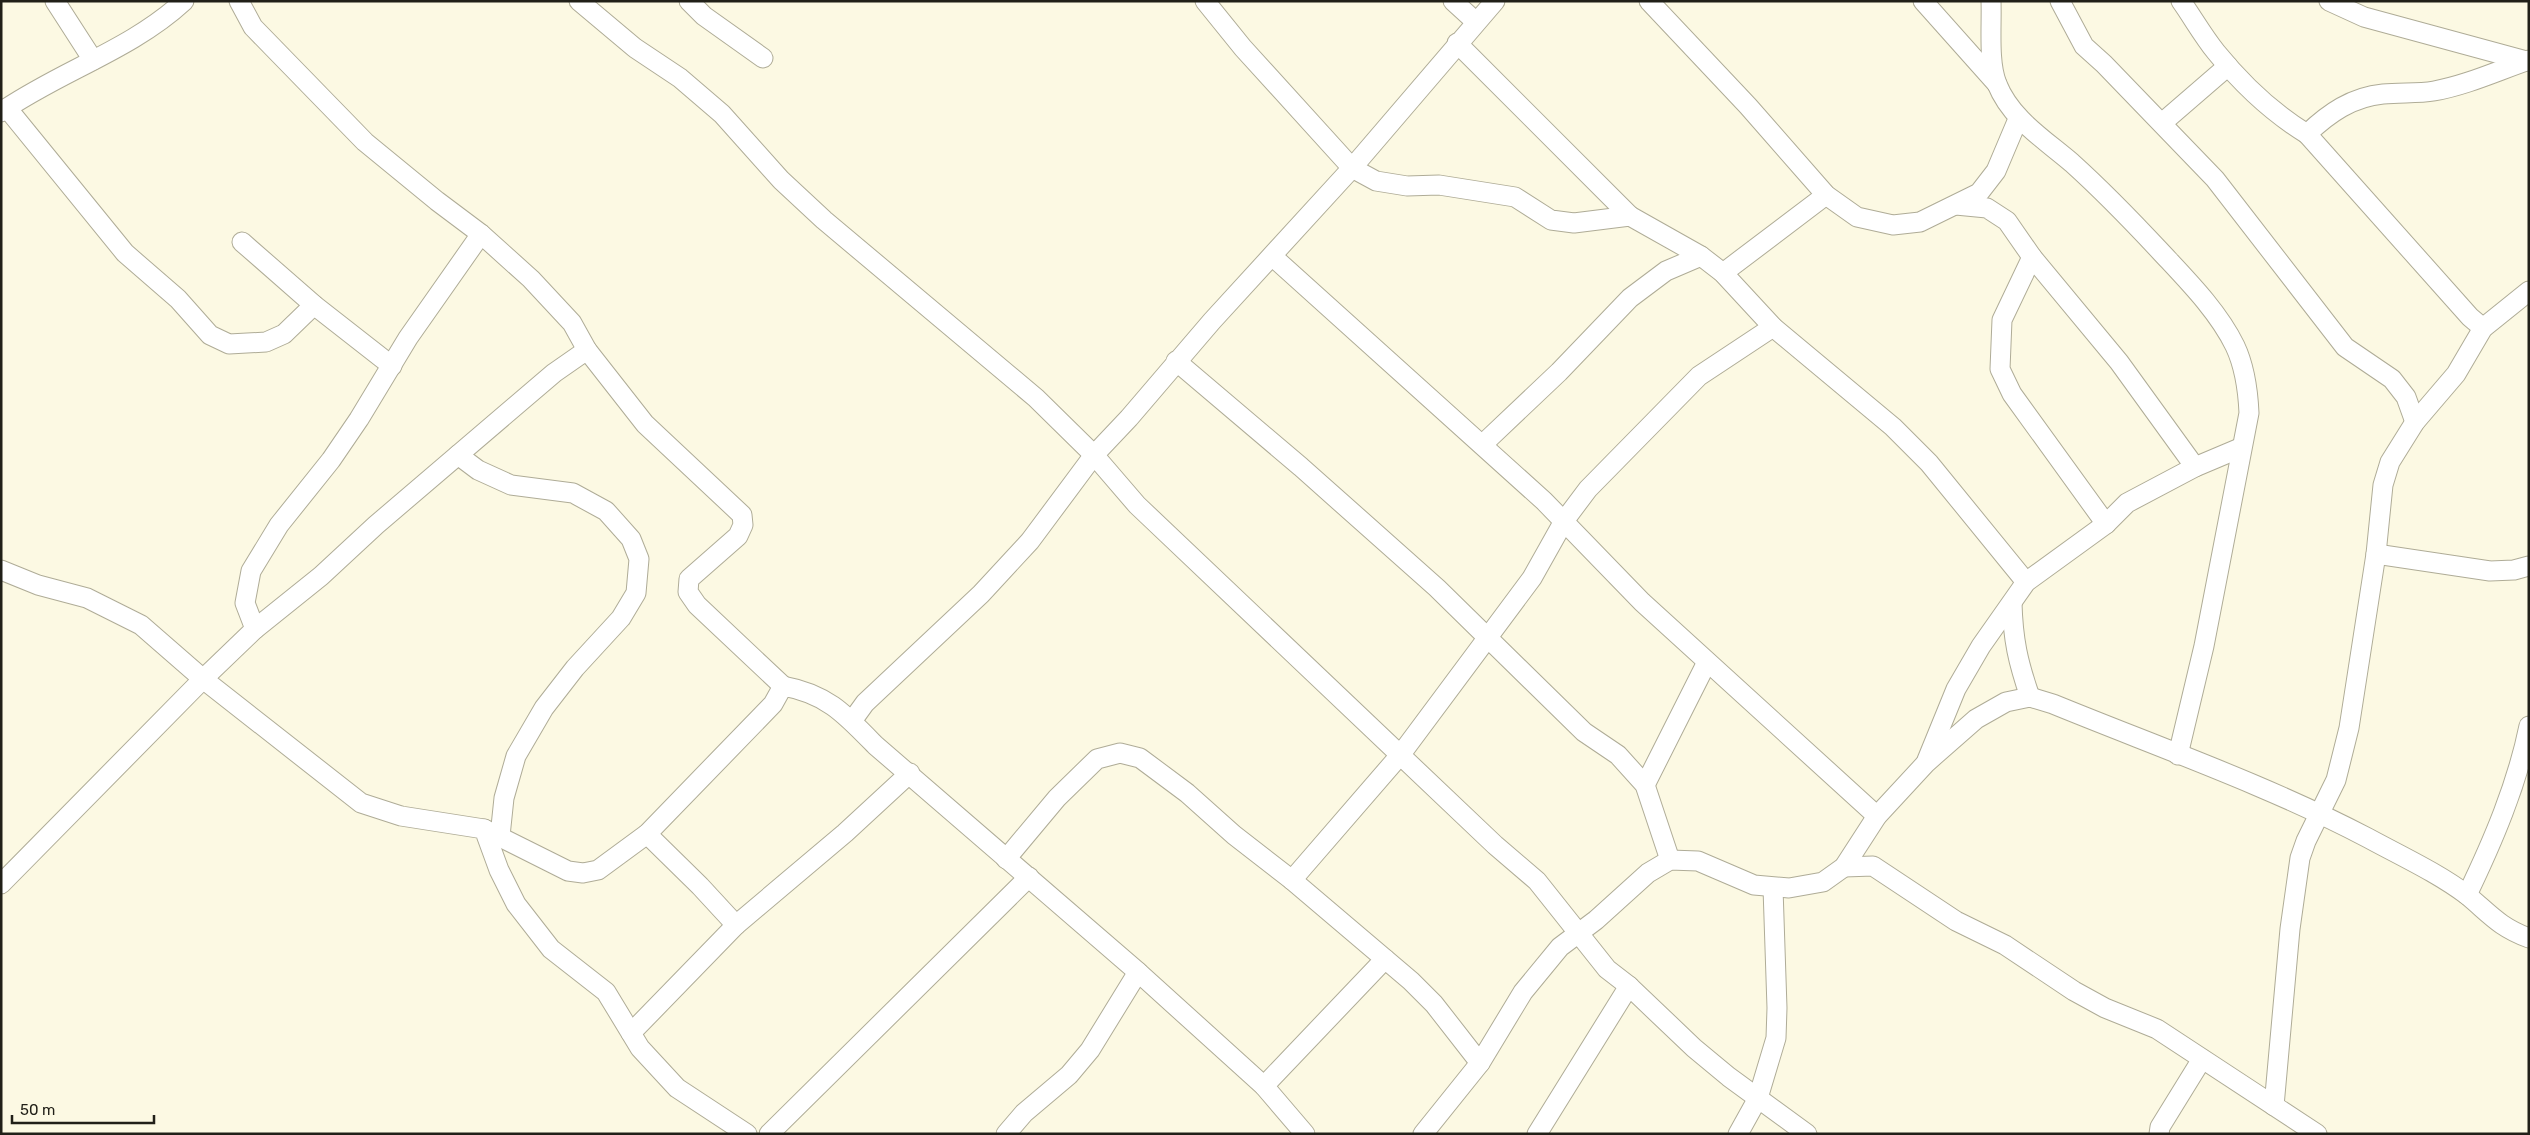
<svg xmlns="http://www.w3.org/2000/svg" width="2530" height="1135" font-family="Rubik,sans-serif">
<style>
.lines{fill:none;stroke-linecap:round;stroke-linejoin:round}
.street-casing{stroke:#afac97;stroke-width:21}
.street{stroke:#fff;stroke-width:19}
</style>
<rect width="100%" height="100%" fill="#fcf9e3"/>
<g class="lines">
<defs>
<g id="street">
<path d="M 55,1 L 93,60"/>
<path d="M 239,1 L 253,27 L 365,142 L 437,201 L 481,234 L 531,279 L 572,323 L 587,350 L 645,424 L 742,515 L 743,525 L 738,536 L 689,579 L 688,592 L 697,605 L 783,686"/>
<path d="M 579,1 L 635,48 L 680,78 L 722,114 L 781,180 L 824,220 L 1036,398 L 1094,455 L 1137,505 L 1495,845 L 1537,881 L 1607,969 L 1629,986 L 1694,1048 L 1729,1077 L 1807,1134"/>
<path d="M 689,1 L 704,16 L 763,58"/>
<path d="M 1205,1 L 1243,48 L 1352,168 L 1376,181 L 1407,186 L 1439,185 L 1515,197 L 1551,220 L 1574,223 L 1630,216 L 1701,256 L 1723,273 L 1773,327 L 1893,427 L 1929,463 L 2026,582"/>
<path d="M 1453,1 L 1476,22"/>
<path d="M 1649,1 L 1748,106 L 1826,195 L 1857,217 L 1893,225 L 1920,222 L 1979,193 L 1996,171 L 2018,119"/>
<path d="M 1923,1 L 1997,84"/>
<path d="M 1991,1 C 1992,25 1988,62 1997,84 C 2011,119 2044,139 2072,163 C 2103,191 2132,221 2160,251 C 2187,280 2218,311 2235,346 C 2245,367 2248,391 2249,413 L 2204,646 L 2178,755"/>
<path d="M 2060,1 L 2084,46 L 2104,64 L 2215,179 L 2345,347 L 2392,379 L 2406,397 L 2415,422"/>
<path d="M 2181,1 C 2193,18 2203,36 2216,52 C 2242,84 2271,112 2307,134 C 2329,113 2352,97 2383,94 C 2400,92 2417,94 2434,91 C 2467,85 2497,71 2529,60"/>
<path d="M 2329,1 L 2364,17 L 2526,61"/>
<path d="M 1457,43 L 1630,216"/>
<path d="M 7,108 L 125,253 L 178,299 L 210,335 L 229,344 L 266,342 L 284,334 L 314,305"/>
<path d="M 1,112 C 60,71 131,50 184,1"/>
<path d="M 2162,123 L 2228,66"/>
<path d="M 2307,134 L 2470,317 L 2483,328"/>
<path d="M 1956,205 L 1987,208 L 2007,221 L 2032,257 L 2119,362 L 2195,467"/>
<path d="M 242,242 L 314,305 L 392,366"/>
<path d="M 1272,256 L 1544,501 L 1642,602 L 1877,816"/>
<path d="M 2032,257 L 2002,320 L 2000,369 L 2012,394 L 2106,524"/>
<path d="M 1723,273 L 1826,195"/>
<path d="M 1176,361 L 1301,467 L 1437,588 L 1584,732 L 1618,755 L 1645,785 L 1670,860"/>
<path d="M 1483,444 L 1559,372 L 1630,298 L 1666,271 L 1701,256"/>
<path d="M 458,455 L 478,470 L 511,485 L 573,493 L 606,511 L 631,539 L 639,559 L 636,593 L 621,618 L 575,668 L 544,708 L 516,756 L 504,798 L 500,836"/>
<path d="M 2376,554 L 2490,571 L 2514,570 L 2529,566"/>
<path d="M 1,570 L 38,585 L 87,598 L 141,625 L 203,679 L 361,803 L 401,816 L 484,829 L 499,870 L 516,904 L 551,949 L 606,992 L 640,1048 L 677,1088 L 747,1134"/>
<path d="M 2012,603 C 2013,640 2018,662 2030,697"/>
<path d="M 255,629 L 321,576 L 376,525 L 554,373 L 587,350"/>
<path d="M 852,721 L 865,703 L 981,594 L 1030,541 L 1094,455 L 1129,418 L 1212,321 L 1352,168 L 1495,1"/>
<path d="M 1927,760 L 1956,689 L 1981,646 L 2026,582 L 2106,524 L 2127,503 L 2195,467 L 2240,448"/>
<path d="M 1645,785 L 1707,662"/>
<path d="M 484,829 L 568,871 L 583,873 L 598,870 L 647,834 L 773,704 L 783,686 C 827,694 845,714 875,745 L 1138,972 L 1264,1086 L 1305,1134"/>
<path d="M 647,834 L 700,886 L 736,925"/>
<path d="M 1006,859 L 1057,798 L 1097,759 L 1120,753 L 1140,758 L 1187,793 L 1234,835 L 1292,880 L 1411,981 L 1434,1004 L 1480,1063"/>
<path d="M 1844,867 L 1873,866 L 1956,921 L 2005,945 L 2074,991 L 2105,1008 L 2157,1029 L 2317,1134"/>
<path d="M 1292,880 L 1401,754 L 1532,578 L 1564,521 L 1588,489 L 1699,376 L 1773,327"/>
<path d="M 1,884 L 203,679 L 255,629 L 245,603 L 251,571 L 279,525 L 331,460 L 359,419 L 408,338 L 481,234"/>
<path d="M 2467,895 C 2493,841 2517,785 2529,726"/>
<path d="M 631,1033 L 736,925 L 845,833 L 910,773"/>
<path d="M 1264,1086 L 1385,959"/>
<path d="M 2274,1106 L 2290,929 L 2300,858 L 2306,841 L 2336,780 L 2349,728 L 2376,554 L 2383,485 L 2390,462 L 2415,422 L 2456,374 L 2483,328 L 2529,291"/>
<path d="M 769,1134 L 1029,877"/>
<path d="M 1006,1134 L 1024,1113 L 1069,1075 L 1090,1050 L 1138,972"/>
<path d="M 1423,1134 L 1480,1063 L 1523,992 L 1560,947 L 1596,920 L 1648,873 L 1670,860 L 1698,861 L 1754,885 L 1789,888 L 1823,882 L 1844,867 L 1877,816 L 1926,763 L 1976,719 L 2006,702 L 2030,697 L 2053,704 C 2158,747 2267,785 2368,838 C 2401,856 2438,873 2467,895 C 2490,914 2499,927 2529,938"/>
<path d="M 1537,1134 L 1629,986"/>
<path d="M 1738,1134 L 1758,1098 L 1776,1038 L 1777,1008 L 1773,888"/>
<path d="M 2159,1134 L 2160,1127 L 2202,1059"/>
</g>
</defs>
<use href="#street" class="street-casing"/>
<use href="#street" class="street"/>
</g>
<rect width="2530" height="1135" fill="none" stroke="#212018" stroke-width="5"/>
<path d="M12 1115v8h142v-8" fill="none" stroke="#212018" stroke-width="2.5"/>
<text x="20" y="1115" font-size="15" fill="#212018" stroke="#fcf9e3" stroke-width="4" paint-order="stroke">50 m</text>
</svg>
